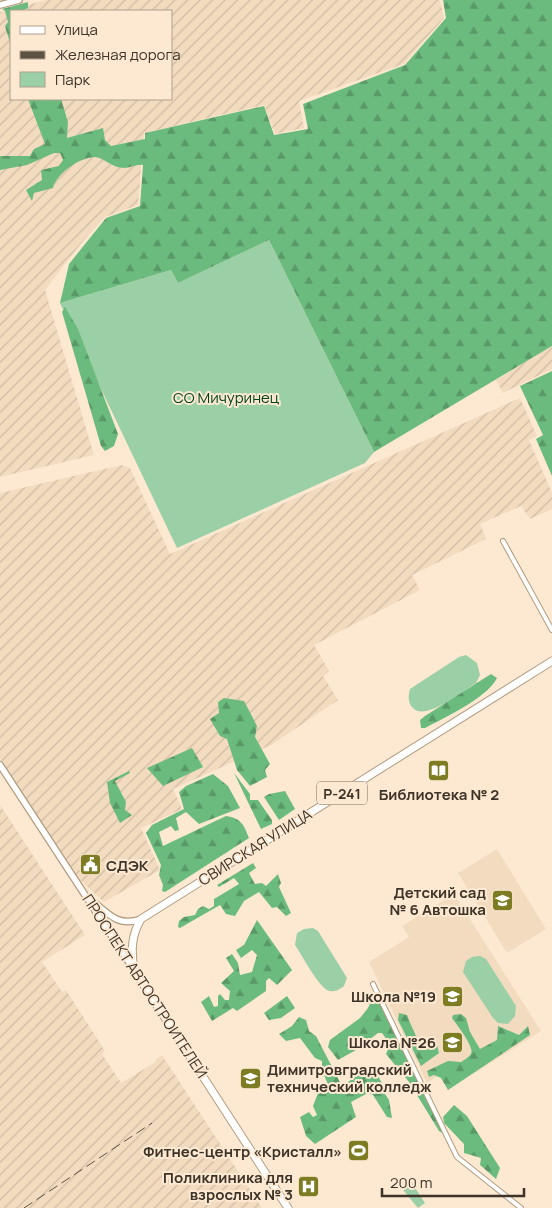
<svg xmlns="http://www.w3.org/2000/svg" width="552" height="1208" font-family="Manrope,sans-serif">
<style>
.built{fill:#f2dbbf}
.industrial{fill:url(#industrial-furrows);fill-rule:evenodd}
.green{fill:#9bcfa5}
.forest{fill:url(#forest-firs)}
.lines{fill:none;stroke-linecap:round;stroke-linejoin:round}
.street-casing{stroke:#b29b7f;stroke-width:6}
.secondary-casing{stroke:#b29b7f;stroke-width:8}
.highway-casing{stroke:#b29b7f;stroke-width:9}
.street{stroke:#fff;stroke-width:4}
.secondary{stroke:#fff;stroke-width:5.5}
.highway{stroke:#fff;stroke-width:7}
.rail{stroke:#5d5144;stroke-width:1;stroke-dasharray:10 5;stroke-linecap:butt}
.labels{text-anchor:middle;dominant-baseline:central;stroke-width:4;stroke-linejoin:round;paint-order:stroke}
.shield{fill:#fde9d1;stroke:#776a5b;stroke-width:1}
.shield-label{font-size:14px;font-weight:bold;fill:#3d3328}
.park-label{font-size:15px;fill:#03431c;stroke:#fde9d1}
.poi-label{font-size:15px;font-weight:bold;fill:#3d3328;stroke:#fde9d1;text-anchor:end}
.street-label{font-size:15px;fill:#3d3328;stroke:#fde9d1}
</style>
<defs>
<pattern id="industrial-furrows" width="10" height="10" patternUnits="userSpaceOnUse" patternTransform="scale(1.25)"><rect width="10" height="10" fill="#f2dbbf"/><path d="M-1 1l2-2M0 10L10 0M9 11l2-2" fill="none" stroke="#d0bca4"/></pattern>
<pattern id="forest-firs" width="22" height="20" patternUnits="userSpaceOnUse" patternTransform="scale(1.25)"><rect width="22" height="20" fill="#6bbb7e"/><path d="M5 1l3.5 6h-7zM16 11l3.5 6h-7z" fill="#599967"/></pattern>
</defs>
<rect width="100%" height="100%" fill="#fde9d1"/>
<g class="built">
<path d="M 497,849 L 546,929 L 507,953 L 458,873 Z"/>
<path d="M 454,894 L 541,1031 L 451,1088 L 442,1073 L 427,1083 L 369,962 L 409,937 L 402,926 Z"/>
</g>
<g class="industrial">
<path d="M 46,0 L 440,0 L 444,18 L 404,64 L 299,101 L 304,128 L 275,134 L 264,105 L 144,133 L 138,205 L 105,217 L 79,246 L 45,290 L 94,455 L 0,477 L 0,12 ZM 11,11 L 171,11 L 171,99 L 11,99 Z"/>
<path d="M 552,346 L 552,369 L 503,393 L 496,380 Z"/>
<path d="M 520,398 L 537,436 L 529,440 L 552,493 L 552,509 L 530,519 L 521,506 L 480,524 L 486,539 L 412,575 L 420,590 L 314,645 L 329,671 L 323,676 L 338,700 L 271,745 L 173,789 L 182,809 L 141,828 L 160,870 L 104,902 L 78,878 L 0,758 L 0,493 L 122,465 L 130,468 L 170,554 Z"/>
<path d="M 0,805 L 85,935 L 42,962 L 62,992 L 66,990 L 105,1051 L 102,1054 L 121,1083 L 156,1062 L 155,1060 L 162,1055 L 262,1208 L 0,1208 Z"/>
</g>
<g class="green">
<path d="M 269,240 L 374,452 L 365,463 L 177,548 L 60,303 L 171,270 L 178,283 Z"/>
<path d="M 466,655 L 477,663 L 480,675 L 476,683 C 463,691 424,723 412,707 C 408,702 408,696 410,689 L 459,657 Z"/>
<path d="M 313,928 L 318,931 L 347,978 L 344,986 C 340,989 336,992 330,991 C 320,990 302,955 295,945 L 297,933 L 304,929 Z"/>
<path d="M 480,956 L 486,959 L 516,1006 L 515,1016 L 508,1024 L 498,1023 L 493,1018 L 463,972 L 466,961 L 472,957 Z"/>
<path d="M 412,1183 L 425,1203 L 418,1208 L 403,1190 Z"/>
</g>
<g class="forest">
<path d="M 443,0 L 552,0 L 552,346 L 374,452 L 269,240 L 178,283 L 171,270 L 60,303 L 69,264 L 106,218 L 140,206 L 143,165 C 137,164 130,168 124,168 C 112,168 105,158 95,157 C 80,157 56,174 53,188 L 34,193 L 32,201 L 26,190 L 42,180 L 41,170 L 59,166 L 63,160 L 60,153 L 54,153 L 27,165 L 0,170 L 0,156 L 30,156 L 34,149 L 45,144 L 28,99 L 61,99 L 68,122 L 67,138 L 103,128 L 105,140 L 111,146 L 145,139 L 145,133 L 264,106 L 274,135 L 308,129 L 303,104 L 405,65 L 446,18 Z"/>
<path d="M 28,2 L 28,8 L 21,11 L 11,11 L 11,46 L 5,26 L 8,22 L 5,11 L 2,9 Z"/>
<path d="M 65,307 L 78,329 L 118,434 L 114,446 L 105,451 L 101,446 L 62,312 Z"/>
<path d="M 552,371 L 552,476 L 536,439 L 543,435 L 520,386 Z"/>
<path d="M 491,674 L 497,678 C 487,698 444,718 425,728 L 421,728 L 420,720 L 425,716 Z"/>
<path d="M 224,698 L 244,701 L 257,726 L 255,737 L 270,764 L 265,770 L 267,777 L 250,786 L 237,770 L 227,739 L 220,736 L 210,719 L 219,713 L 218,702 Z"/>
<path d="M 192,748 L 203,767 L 163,786 L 147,768 Z"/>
<path d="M 129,771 L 130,773 L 115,781 L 126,802 L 125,810 L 132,815 L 120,823 L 110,803 L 107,782 Z"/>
<path d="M 234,773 L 250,794 L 250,800 L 258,800 L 272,820 L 272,824 L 261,829 Z"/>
<path d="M 213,774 L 228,786 L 240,808 L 199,824 L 186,812 L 176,818 L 179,830 L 175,831 L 171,826 L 159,832 L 163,846 L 226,816 C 241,818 244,825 249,838 L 165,892 L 162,891 L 163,885 L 159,875 L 161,865 L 146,833 L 152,825 L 184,809 L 179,792 L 186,786 Z"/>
<path d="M 285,791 L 295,809 L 279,820 L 264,797 L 269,794 Z"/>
<path d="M 253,863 L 256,868 L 249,873 L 255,884 L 262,883 L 266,886 L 278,874 L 281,883 L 279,887 L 291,913 L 286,916 L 277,907 L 272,908 L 259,892 L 244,901 L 235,916 L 226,914 L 220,905 L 180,928 L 178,927 L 179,921 L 184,917 L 195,915 L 198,909 L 203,906 L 209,909 L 214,906 L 214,899 L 239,884 L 234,878 L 219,887 L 217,885 Z"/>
<path d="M 257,920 L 292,970 L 277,985 L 269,978 L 266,981 L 266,991 L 237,1011 L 233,1008 L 212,1021 L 201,1002 L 209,996 L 214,1007 L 218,1006 L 218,996 L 220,994 L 225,1000 L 229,1000 L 230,991 L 221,983 L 234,971 L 226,958 L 232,954 L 238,963 L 240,975 L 252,972 L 257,955 L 252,950 L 241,958 L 236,950 L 244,945 Z"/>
<path d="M 375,992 L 381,1006 L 444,1134 L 439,1131 L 409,1082 L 386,1054 L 390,1044 L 382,1033 L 378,1033 L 356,1050 L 338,1060 L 328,1047 L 330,1040 L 360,1018 L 368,1008 Z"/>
<path d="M 287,996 L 295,1008 L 281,1018 L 269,1020 L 264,1013 Z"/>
<path d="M 399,1013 L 407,1015 C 411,1026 415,1033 419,1043 L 437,1045 L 439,1053 L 421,1066 L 398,1020 Z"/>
<path d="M 461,1014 L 466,1018 L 470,1032 L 480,1049 L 497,1040 L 498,1026 L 519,1035 L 528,1026 L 530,1035 L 448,1090 L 441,1078 L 434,1075 L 429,1077 L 427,1071 L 448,1061 L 461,1062 C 464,1060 469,1057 471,1054 C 475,1047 456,1024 452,1018 L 453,1015 Z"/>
<path d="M 299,1017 L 306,1020 L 309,1031 L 316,1036 L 342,1086 L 367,1069 L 375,1071 L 382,1083 L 381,1088 L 389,1100 L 392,1118 L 387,1117 L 373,1095 L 368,1093 L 351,1102 L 356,1117 L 315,1144 L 306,1136 L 300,1117 L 309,1112 L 313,1117 L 317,1115 L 313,1106 L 318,1093 L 323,1093 L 329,1087 L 322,1070 L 322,1061 L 315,1058 L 300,1038 L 286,1041 L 279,1034 L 292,1026 Z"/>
<path d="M 454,1105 L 467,1116 L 500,1168 L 496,1179 L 480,1165 L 481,1158 L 464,1153 L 464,1144 L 444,1123 L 443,1117 Z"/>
</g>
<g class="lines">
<defs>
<g id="street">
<path d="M 503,541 L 552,630"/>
<path d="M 373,984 L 457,1157 L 521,1208"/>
</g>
<g id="secondary">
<path d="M 0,5 L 19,0"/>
<path d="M 0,765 L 134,970"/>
<path d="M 89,898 C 107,912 117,928 141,919"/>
</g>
<path id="highway" d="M 288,1208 L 134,970 C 131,951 131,936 141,919 L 552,661"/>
</defs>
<use href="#street" class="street-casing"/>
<use href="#secondary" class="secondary-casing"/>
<use href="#highway" class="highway-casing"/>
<use href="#street" class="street"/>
<use href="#secondary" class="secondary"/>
<use href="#highway" class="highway"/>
<path class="rail" d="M 24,1208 L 152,1123"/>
</g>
<defs>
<symbol id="library-square" viewBox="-11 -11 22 22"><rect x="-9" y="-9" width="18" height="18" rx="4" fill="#7d7c23" stroke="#fde9d1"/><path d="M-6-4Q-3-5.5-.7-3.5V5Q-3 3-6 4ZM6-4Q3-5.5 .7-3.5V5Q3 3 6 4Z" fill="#fff"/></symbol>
<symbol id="civic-square" viewBox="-11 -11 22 22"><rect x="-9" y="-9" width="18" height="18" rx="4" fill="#7d7c23" stroke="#fde9d1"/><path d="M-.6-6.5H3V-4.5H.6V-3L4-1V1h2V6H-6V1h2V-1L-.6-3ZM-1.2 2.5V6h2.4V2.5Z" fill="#fff"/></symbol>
<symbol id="school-square" viewBox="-11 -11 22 22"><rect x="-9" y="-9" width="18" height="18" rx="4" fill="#7d7c23" stroke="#fde9d1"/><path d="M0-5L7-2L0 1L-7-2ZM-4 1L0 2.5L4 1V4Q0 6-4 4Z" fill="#fff"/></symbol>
<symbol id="university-square" viewBox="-11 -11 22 22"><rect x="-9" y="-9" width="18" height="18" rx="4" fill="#7d7c23" stroke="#fde9d1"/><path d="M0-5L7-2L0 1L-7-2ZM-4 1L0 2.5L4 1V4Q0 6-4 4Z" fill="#fff"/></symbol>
<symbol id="stadium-square" viewBox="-11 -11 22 22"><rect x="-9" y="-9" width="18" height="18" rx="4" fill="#7d7c23" stroke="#fde9d1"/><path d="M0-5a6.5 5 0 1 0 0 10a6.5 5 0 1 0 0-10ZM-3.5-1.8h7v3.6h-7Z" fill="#fff"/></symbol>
<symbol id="hospital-square" viewBox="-11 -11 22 22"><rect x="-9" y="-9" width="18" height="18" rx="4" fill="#7d7c23" stroke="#fde9d1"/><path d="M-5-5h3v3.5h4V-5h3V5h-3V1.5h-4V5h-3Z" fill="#fff"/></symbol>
</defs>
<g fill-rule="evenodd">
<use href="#library-square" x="426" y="758" width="25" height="25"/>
<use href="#civic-square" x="78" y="852" width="25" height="25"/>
<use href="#school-square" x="490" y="888" width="25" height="25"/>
<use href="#school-square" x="440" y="984" width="25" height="25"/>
<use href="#school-square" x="440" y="1030" width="25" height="25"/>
<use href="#university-square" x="238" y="1066" width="25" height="25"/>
<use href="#stadium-square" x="346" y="1138" width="25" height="25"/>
<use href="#hospital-square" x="296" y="1174" width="25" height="25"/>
</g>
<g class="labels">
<rect class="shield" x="317" y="781.5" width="50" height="23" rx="4"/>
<g class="shield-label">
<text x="342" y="793">Р-241</text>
</g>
<g class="park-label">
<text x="226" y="397">СО Мичуринец</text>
</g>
<g class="poi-label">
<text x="439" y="794" text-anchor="middle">Библиотека № 2</text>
<text x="106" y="865" text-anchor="start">СДЭК</text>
<text x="486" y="892">Детский сад<tspan x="486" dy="17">№ 6 Автошка</tspan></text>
<text x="436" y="996">Школа №19</text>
<text x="436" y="1042">Школа №26</text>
<text x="267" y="1069" text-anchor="start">Димитровградский<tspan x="267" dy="17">технический колледж</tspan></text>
<text x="342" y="1151">Фитнес-центр «Кристалл»</text>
<text x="293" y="1177">Поликлиника для<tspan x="293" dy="17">взрослых № 3</tspan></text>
</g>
<g class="street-label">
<text transform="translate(255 847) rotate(-32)">СВИРСКАЯ УЛИЦА</text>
<text transform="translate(145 986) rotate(57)">ПРОСПЕКТ АВТОСТРОИТЕЛЕЙ</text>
</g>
</g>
<rect x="10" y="10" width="162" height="90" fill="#fde9d1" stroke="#b0a08d"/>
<rect x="20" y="26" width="25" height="8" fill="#ffffff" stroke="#b0a08d"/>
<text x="55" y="35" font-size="15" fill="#3d3328">Улица</text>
<rect x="20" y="51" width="25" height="8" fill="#5d5144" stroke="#b0a08d"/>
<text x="55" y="60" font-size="15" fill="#3d3328">Железная дорога</text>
<rect x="20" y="72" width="25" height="15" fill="#9bcfa5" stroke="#b0a08d"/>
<text x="55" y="85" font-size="15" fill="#3d3328">Парк</text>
<path d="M382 1188v8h142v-8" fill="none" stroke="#3d3328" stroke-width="2.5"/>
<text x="390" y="1188" font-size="15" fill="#3d3328" stroke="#fde9d1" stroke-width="4" paint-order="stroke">200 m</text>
</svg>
